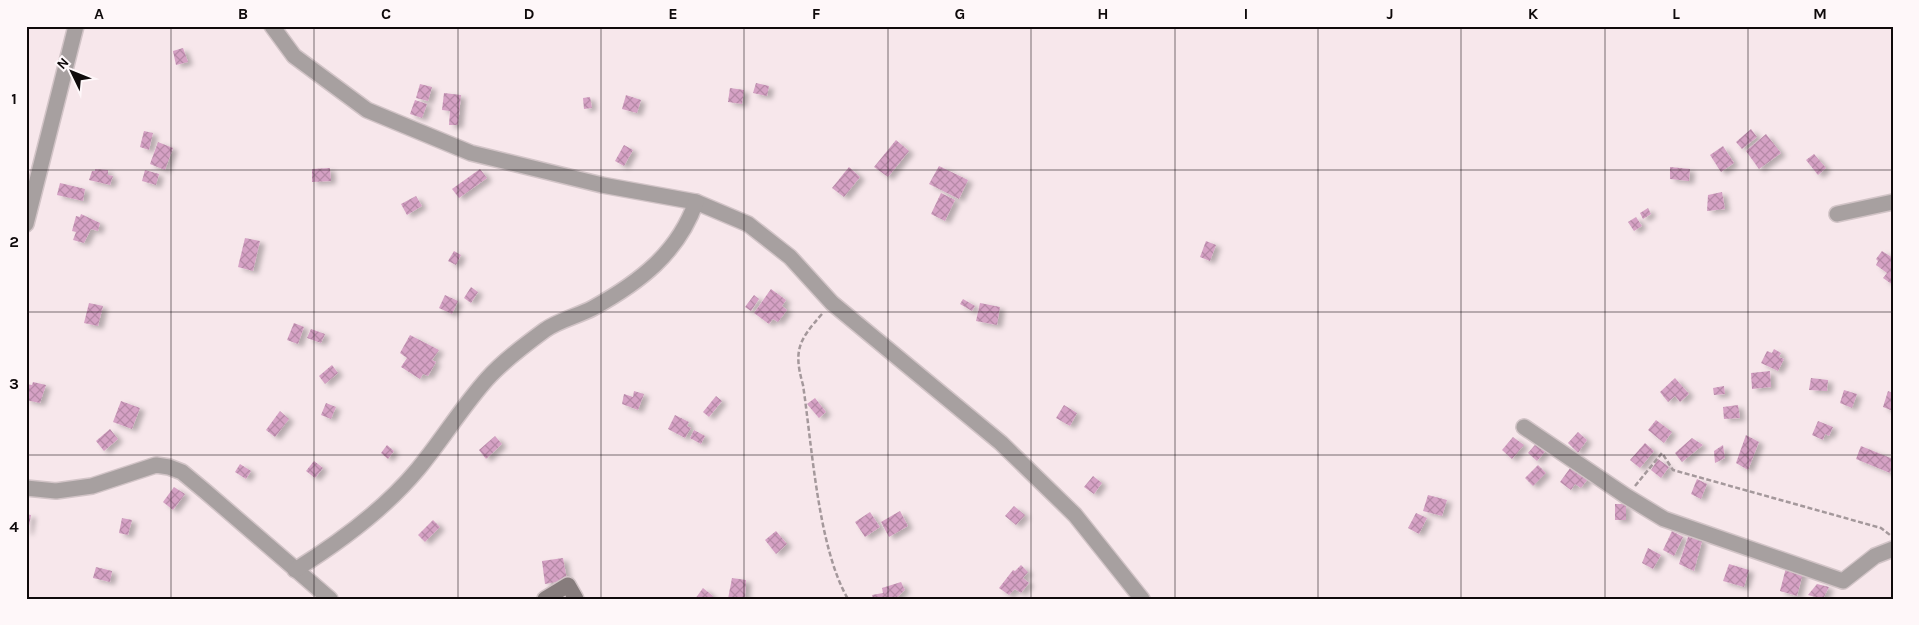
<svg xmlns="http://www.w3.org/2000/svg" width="1919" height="625" font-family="Karla,sans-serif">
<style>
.building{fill:url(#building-cross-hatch);filter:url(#shadow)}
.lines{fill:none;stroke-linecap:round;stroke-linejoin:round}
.street-casing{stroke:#d2c4c7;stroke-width:18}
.secondary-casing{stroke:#d2c4c7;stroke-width:18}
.path{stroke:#a4989b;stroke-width:2.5;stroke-dasharray:5 2.5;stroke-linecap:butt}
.street{stroke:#a7a0a0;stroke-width:15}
.secondary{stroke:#867c7c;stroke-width:15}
.grid{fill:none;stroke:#0f0a0b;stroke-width:1;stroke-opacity:0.55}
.neatline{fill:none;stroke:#0f0a0b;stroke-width:2}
.grid-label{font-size:16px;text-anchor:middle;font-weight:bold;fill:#0f0a0b}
</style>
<defs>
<pattern id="building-cross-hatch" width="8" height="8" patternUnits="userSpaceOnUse" patternTransform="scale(1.25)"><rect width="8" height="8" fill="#d5a1c4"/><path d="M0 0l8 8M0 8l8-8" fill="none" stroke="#b689a7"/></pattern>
<filter id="shadow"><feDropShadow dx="5" dy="3" stdDeviation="2.5" flood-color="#0004"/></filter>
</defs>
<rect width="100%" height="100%" fill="#f7e7eb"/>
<g class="building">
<path d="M 183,48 L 188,62 L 176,65 L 173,51 Z"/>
<path d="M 756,83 L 769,86 L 767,96 L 753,93 Z"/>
<path d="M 420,84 L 432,87 L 428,101 L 416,98 Z"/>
<path d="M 730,88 L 744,90 L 742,104 L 728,102 Z"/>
<path d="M 444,93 L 461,95 L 458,125 L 449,125 L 450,111 L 442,110 Z"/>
<path d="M 626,95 L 641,100 L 637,113 L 622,109 Z"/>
<path d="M 590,97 L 592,108 L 584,109 L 583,98 Z"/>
<path d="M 415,100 L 427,104 L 422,118 L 410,114 Z"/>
<path d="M 1751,129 L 1757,137 L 1742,149 L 1736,142 Z"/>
<path d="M 144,131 L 153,133 L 149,150 L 140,147 Z"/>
<path d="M 1766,134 L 1781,153 L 1759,169 L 1746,151 Z"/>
<path d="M 896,140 L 909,151 L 888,177 L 874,167 Z"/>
<path d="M 158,142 L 173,148 L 165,170 L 150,164 Z"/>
<path d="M 624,145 L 633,150 L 624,166 L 615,161 Z"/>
<path d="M 1723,146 L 1734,163 L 1721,172 L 1710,155 Z"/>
<path d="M 1814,154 L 1826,168 L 1818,175 L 1806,160 Z"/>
<path d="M 939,166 L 968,180 L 959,199 L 929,184 Z"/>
<path d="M 849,167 L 860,177 L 844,197 L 832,188 Z"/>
<path d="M 1670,167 L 1690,169 L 1689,181 L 1670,179 Z"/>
<path d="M 330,168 L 331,181 L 312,182 L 312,169 Z"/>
<path d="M 95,169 L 108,170 L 108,175 L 113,176 L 110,185 L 89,180 L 92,171 L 95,171 Z"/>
<path d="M 480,169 L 487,178 L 459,198 L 452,189 Z"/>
<path d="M 145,170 L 159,174 L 156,185 L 142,181 Z"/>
<path d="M 60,183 L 85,189 L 83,201 L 57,195 Z"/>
<path d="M 1722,192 L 1725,209 L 1707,211 L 1708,195 Z"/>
<path d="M 941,193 L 955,200 L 945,221 L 931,214 Z"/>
<path d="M 416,196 L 422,206 L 407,215 L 401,204 Z"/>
<path d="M 1648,208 L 1651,214 L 1643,219 L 1640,213 Z"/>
<path d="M 81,214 L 100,223 L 98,231 L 91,229 L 84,243 L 73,240 L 76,232 L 72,231 L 76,216 L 80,217 Z"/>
<path d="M 1636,217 L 1642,226 L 1634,231 L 1628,222 Z"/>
<path d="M 245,238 L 260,241 L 253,271 L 238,267 Z"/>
<path d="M 1206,241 L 1216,245 L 1210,261 L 1200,257 Z"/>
<path d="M 454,251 L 461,255 L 456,265 L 448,261 Z"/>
<path d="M 1882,251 L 1893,258 L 1893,285 L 1883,278 L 1887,273 L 1876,265 L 1878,261 L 1876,259 Z"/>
<path d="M 471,287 L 478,292 L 471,303 L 464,298 Z"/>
<path d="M 771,289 L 786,300 L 782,306 L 787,310 L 778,322 L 773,319 L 769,324 L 754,313 Z"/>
<path d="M 445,295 L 458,301 L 452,314 L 439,308 Z"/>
<path d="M 754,295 L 759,299 L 751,311 L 745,307 Z"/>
<path d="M 963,299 L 975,306 L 972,311 L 960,304 Z"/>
<path d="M 89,303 L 103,306 L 98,326 L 84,323 Z"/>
<path d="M 980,303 L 1000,307 L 997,325 L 976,321 Z"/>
<path d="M 294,323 L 304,327 L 298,344 L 287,340 Z"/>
<path d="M 311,329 L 325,334 L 321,343 L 307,338 Z"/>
<path d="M 410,335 L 439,350 L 432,360 L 436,362 L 428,376 L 423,374 L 420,379 L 401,367 L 407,358 L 400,353 Z"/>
<path d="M 1774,349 L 1781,353 L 1779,357 L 1784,359 L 1778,371 L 1761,363 L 1767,351 L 1772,353 Z"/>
<path d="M 332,365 L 338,373 L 325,384 L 319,376 Z"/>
<path d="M 1770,371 L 1771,387 L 1752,389 L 1751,373 Z"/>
<path d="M 1675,378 L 1689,394 L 1680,402 L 1675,396 L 1668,402 L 1660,392 Z"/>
<path d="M 1811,378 L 1828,380 L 1827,391 L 1809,390 Z"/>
<path d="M 33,382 L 46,385 L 40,403 L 26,400 L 26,384 L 32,385 Z"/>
<path d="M 1724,386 L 1725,394 L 1714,395 L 1713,388 Z"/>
<path d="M 1844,390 L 1857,394 L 1852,408 L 1840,403 Z"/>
<path d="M 634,391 L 644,394 L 638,410 L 622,404 L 624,394 L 633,397 Z"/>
<path d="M 1888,391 L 1893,393 L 1893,411 L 1883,407 Z"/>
<path d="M 716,396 L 722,401 L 709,417 L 703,412 Z"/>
<path d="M 815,398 L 826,412 L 819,418 L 807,404 Z"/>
<path d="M 121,401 L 140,408 L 132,429 L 113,422 Z"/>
<path d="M 326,403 L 336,407 L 331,419 L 321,415 Z"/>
<path d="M 1064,405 L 1077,413 L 1070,426 L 1056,418 Z"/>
<path d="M 1738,405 L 1740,418 L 1724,419 L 1723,407 Z"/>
<path d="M 280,411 L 289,419 L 275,437 L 266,430 Z"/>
<path d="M 675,415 L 689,422 L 687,426 L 691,428 L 685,438 L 668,429 Z"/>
<path d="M 1656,420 L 1672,432 L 1664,443 L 1648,430 Z"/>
<path d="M 1818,421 L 1833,427 L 1829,436 L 1825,434 L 1823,440 L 1812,435 Z"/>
<path d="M 110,429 L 118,439 L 104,451 L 96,441 Z"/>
<path d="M 694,430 L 705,436 L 701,444 L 690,438 Z"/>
<path d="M 1578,432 L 1587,440 L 1578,453 L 1568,443 Z"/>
<path d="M 1746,435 L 1759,442 L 1748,470 L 1736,463 Z"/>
<path d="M 495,436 L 502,444 L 486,459 L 479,450 Z"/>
<path d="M 1513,437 L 1524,445 L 1512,459 L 1502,450 Z"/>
<path d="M 1692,438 L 1703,445 L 1682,462 L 1675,453 Z"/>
<path d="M 1540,439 L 1549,447 L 1537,461 L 1528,453 Z"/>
<path d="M 1645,443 L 1654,451 L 1640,468 L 1630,460 Z"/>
<path d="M 387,445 L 394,451 L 388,459 L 381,453 Z"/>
<path d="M 1723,445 L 1725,458 L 1715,463 L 1714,451 Z"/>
<path d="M 1861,446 L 1893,459 L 1890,473 L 1856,459 Z"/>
<path d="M 1658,459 L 1669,467 L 1661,478 L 1651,470 Z"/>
<path d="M 314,461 L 323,468 L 315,478 L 306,471 Z"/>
<path d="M 240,464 L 251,471 L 246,479 L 235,472 Z"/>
<path d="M 1573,464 L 1590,476 L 1581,488 L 1575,484 L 1571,490 L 1560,482 Z"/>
<path d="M 1538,465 L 1546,473 L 1533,486 L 1525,478 Z"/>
<path d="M 1093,476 L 1102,483 L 1094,494 L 1084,487 Z"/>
<path d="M 1697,479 L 1707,484 L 1701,499 L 1691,494 Z"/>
<path d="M 174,487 L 185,494 L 173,510 L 163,502 Z"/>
<path d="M 1428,495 L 1447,500 L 1442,516 L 1423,511 Z"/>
<rect x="1615" y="504" width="11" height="16"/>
<path d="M 1014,506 L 1025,515 L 1016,525 L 1005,516 Z"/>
<path d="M 900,511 L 908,526 L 889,537 L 881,522 Z"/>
<path d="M 870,512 L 880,527 L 865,537 L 855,522 Z"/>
<path d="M 1416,513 L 1427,518 L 1419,534 L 1408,528 Z"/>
<path d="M 26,514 L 31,515 L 28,532 L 26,532 Z"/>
<path d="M 122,518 L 132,520 L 128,535 L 119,533 Z"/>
<path d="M 433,520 L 440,527 L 425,542 L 418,535 Z"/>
<path d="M 776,531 L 787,544 L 776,554 L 765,540 Z"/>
<path d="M 1672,531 L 1683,537 L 1674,556 L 1663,550 Z"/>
<path d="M 1690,531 L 1702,541 L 1694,571 L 1679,564 Z"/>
<path d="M 1648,548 L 1661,555 L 1653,569 L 1642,563 Z"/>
<path d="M 563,558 L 567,580 L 545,584 L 542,561 Z"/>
<path d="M 1729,564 L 1749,570 L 1744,587 L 1723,581 Z"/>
<path d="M 1787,564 L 1804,569 L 1797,596 L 1780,591 Z"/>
<path d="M 1021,565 L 1028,572 L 1023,578 L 1029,583 L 1021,593 L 1015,589 L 1009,595 L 999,588 L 1013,570 L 1015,571 Z"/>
<path d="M 96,567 L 112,571 L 110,582 L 93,578 Z"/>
<path d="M 732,578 L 746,580 L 745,599 L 728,599 Z"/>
<path d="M 901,582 L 905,590 L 895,599 L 873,599 L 872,595 L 883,593 L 882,588 Z"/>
<path d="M 1817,584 L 1829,587 L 1823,599 L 1808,595 Z"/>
<path d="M 703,588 L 713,596 L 711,599 L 695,599 Z"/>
</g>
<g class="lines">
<defs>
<g id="street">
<path d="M 272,26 L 294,56 L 367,110 L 471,153 L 602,185 L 696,202 L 748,224 L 790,257 L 832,303 L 1001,443 L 1075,515 L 1142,599"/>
<path d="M 1837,214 L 1893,202"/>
<path d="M 26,224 L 76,26"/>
<path d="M 1524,427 L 1626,496 L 1664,519 L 1843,581 L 1875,556 L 1893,549"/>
<path d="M 26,488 L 56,491 L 92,486 L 156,465 L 169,467 L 182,472 L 206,492 L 330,599"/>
<path d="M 295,570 C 340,542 384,510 418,469 C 442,440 462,407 487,379 C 503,361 526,344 545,330 C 559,320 578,316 593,308 C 640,282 678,253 696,202"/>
</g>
<path id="secondary" d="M 545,599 L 568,585 L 576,599"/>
</defs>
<use href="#street" class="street-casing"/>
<use href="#secondary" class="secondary-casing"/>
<g class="path">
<path d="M 822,314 C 799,340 793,350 803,385 C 812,445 818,548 848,599"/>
<path d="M 1635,486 L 1662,453 L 1673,470 L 1881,528 L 1890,535"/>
</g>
<use href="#street" class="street"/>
<use href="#secondary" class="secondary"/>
</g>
<path class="grid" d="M 171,26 L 171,599M 314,26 L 314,599M 458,26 L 458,599M 601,26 L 601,599M 744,26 L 744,599M 888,26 L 888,599M 1031,26 L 1031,599M 1175,26 L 1175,599M 1318,26 L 1318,599M 1461,26 L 1461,599M 1605,26 L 1605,599M 1748,26 L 1748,599M 26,170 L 1893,170M 26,312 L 1893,312M 26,455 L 1893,455"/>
<rect width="1919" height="625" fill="none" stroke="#fef7f9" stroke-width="55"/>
<g transform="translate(72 72) rotate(313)" stroke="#fef7f9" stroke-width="4" paint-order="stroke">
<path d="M0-4L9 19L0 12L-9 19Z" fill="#0f0a0b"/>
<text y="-8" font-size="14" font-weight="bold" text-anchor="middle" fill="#0f0a0b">N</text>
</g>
<rect x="28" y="28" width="1864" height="570" class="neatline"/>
<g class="grid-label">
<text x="99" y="19">A</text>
<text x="243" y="19">B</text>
<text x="386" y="19">C</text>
<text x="529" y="19">D</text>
<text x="673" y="19">E</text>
<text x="816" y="19">F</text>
<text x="960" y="19">G</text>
<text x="1103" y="19">H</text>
<text x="1246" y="19">I</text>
<text x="1390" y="19">J</text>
<text x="1533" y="19">K</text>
<text x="1676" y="19">L</text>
<text x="1820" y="19">M</text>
<text x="14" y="104">1</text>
<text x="14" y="247">2</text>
<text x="14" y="389">3</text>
<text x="14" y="532">4</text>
</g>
</svg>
